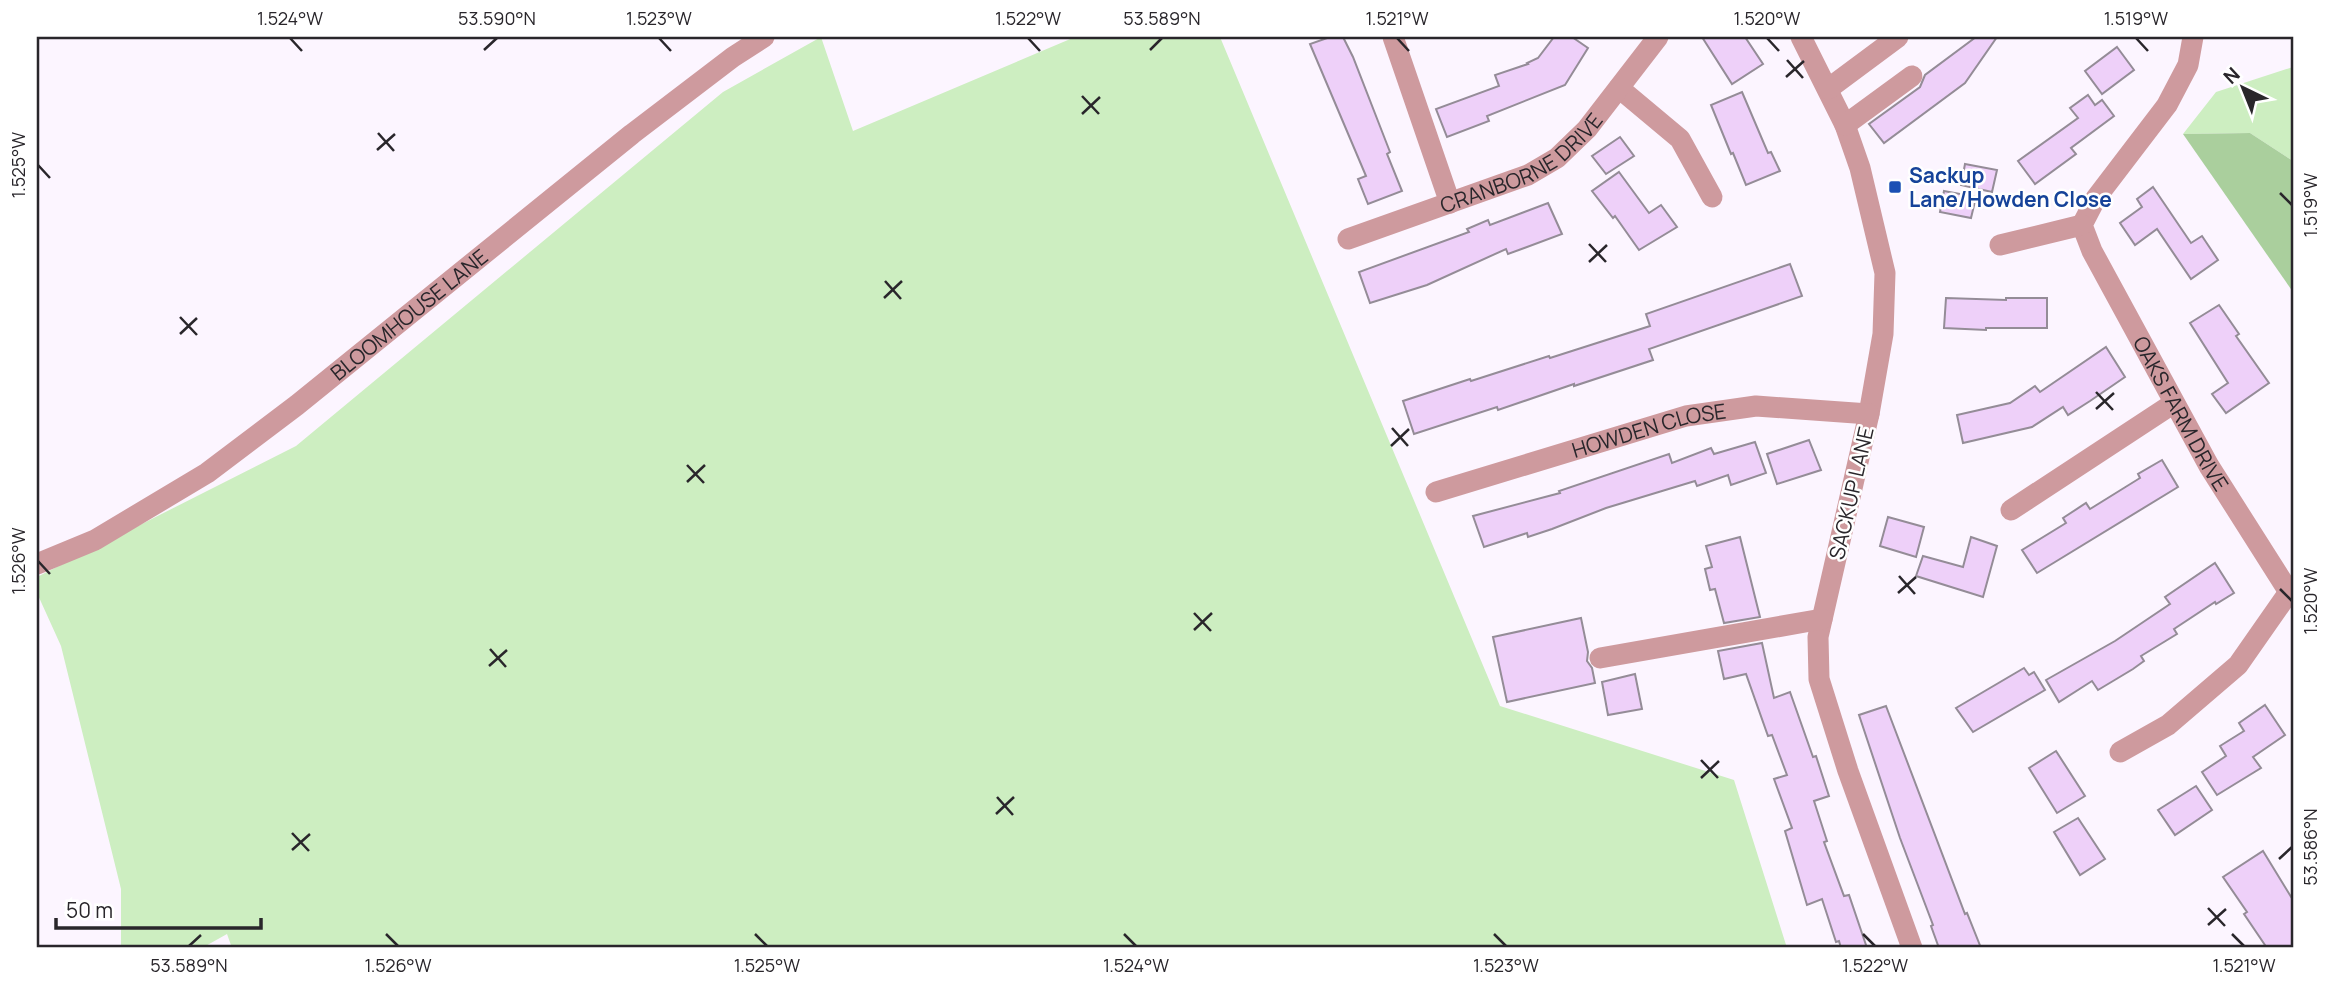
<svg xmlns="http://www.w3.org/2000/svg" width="2330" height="985" font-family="Manrope,sans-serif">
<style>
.green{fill:#cdeec1}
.forest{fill:#aacf9d}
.building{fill:#eed0f9;stroke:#948c97;stroke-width:2}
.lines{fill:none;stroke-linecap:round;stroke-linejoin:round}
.minor{stroke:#ce9a9e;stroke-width:21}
.ticks{fill:none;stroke:#29262b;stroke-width:2.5}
.transit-dot{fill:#1a4fb4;stroke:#fff;stroke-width:2.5}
.labels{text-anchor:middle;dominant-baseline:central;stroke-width:5;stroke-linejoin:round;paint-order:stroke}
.street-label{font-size:21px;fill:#29262b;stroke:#fff}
.transit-label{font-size:21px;font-weight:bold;fill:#164399;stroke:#fff;text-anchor:start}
.neatline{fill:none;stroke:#29262b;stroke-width:2.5}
.ticks-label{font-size:18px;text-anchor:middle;fill:#29262b}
</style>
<rect width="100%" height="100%" fill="#fcf5ff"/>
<g class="green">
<path d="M 821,37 L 853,131 L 1075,37 L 1220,37 L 1500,706 L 1734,780 L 1787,948 L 232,948 L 227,934 L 202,948 L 121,948 L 121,889 L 61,646 L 37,593 L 37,577 L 296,446 L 723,92 Z"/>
<path d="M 2293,67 L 2293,161 L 2250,133 L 2183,134 L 2216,92 Z"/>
</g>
<path class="forest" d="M 2250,133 L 2293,161 L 2293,292 L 2183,134 Z"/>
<g class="building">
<path d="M 1330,37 L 1343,37 L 1353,57 L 1390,152 L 1387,154 L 1402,191 L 1368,204 L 1358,179 L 1366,176 L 1310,44 Z"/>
<path d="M 1554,37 L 1572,37 L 1588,48 L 1565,85 L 1487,116 L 1489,121 L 1447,137 L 1436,109 L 1499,86 L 1495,75 L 1528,64 L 1527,63 L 1538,58 Z"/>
<path d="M 1702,37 L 1745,37 L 1763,64 L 1732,84 Z"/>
<path d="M 1976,37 L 1997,37 L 1965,83 L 1884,143 L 1869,124 L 1920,87 L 1925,75 Z"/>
<path d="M 2117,47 L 2134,70 L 2102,94 L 2085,71 Z"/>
<path d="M 1742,92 L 1768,153 L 1771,152 L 1780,171 L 1746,185 L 1733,153 L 1731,154 L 1711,105 Z"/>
<path d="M 2088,95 L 2095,105 L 2102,100 L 2114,116 L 2071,148 L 2076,154 L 2035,184 L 2018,161 L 2078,118 L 2070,108 Z"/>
<path d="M 1620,137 L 1634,156 L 1606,174 L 1592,156 Z"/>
<path d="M 1965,164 L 1997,170 L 1992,192 L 1961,185 Z"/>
<path d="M 1619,172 L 1649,213 L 1661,205 L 1677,227 L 1639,250 L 1615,216 L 1613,218 L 1592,191 Z"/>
<path d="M 2153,187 L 2191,243 L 2202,236 L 2218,260 L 2191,279 L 2157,229 L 2135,245 L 2120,223 L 2142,207 L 2137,199 Z"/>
<path d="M 1944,191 L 1976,197 L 1971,218 L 1940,212 Z"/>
<path d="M 1548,203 L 1562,234 L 1508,254 L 1506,249 L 1427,285 L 1370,303 L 1359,272 L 1469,232 L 1467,229 L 1488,220 L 1490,225 Z"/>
<path d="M 1790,264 L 1802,296 L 1649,349 L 1653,360 L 1574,386 L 1574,384 L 1498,410 L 1497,407 L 1414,434 L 1403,401 L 1470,379 L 1471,381 L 1549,356 L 1550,358 L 1650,326 L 1646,314 Z"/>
<path d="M 1946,298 L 2006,300 L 2006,298 L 2047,298 L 2047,328 L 1986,328 L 1986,330 L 1944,328 Z"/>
<path d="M 2219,305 L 2239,334 L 2236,336 L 2269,383 L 2226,413 L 2212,394 L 2228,383 L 2190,323 Z"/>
<path d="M 2106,347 L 2125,377 L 2090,401 L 2068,415 L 2063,407 L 2032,427 L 1963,443 L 1957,415 L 2010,403 L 2035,386 L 2040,392 Z"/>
<path d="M 1809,440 L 1821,470 L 1777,484 L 1767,454 Z"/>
<path d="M 1755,442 L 1766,473 L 1731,485 L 1728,475 L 1697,486 L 1695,481 L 1606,508 L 1552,529 L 1528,537 L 1527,533 L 1484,547 L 1473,516 L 1560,493 L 1559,491 L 1669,454 L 1672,463 L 1711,448 L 1714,454 Z"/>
<path d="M 2162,460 L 2178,487 L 2037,573 L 2022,550 L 2066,523 L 2063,518 L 2086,503 L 2090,509 L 2140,478 L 2138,474 Z"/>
<path d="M 1888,517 L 1924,527 L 1916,557 L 1880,546 Z"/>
<path d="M 1740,537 L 1760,617 L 1724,623 L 1715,589 L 1710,590 L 1705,569 L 1712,567 L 1706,546 Z"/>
<path d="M 1971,537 L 1997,546 L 1983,597 L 1916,576 L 1923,556 L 1963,567 Z"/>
<path d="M 2215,563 L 2234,593 L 2216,604 L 2215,602 L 2174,629 L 2177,634 L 2141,656 L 2144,661 L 2133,669 L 2098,690 L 2092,681 L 2059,702 L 2046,680 L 2115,641 L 2170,604 L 2165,597 Z"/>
<path d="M 1581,618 L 1588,652 L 1587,661 L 1592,668 L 1595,683 L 1507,702 L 1493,637 Z"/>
<path d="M 1762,643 L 1774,698 L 1790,692 L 1813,757 L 1816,756 L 1829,796 L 1814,801 L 1827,841 L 1824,842 L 1844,896 L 1849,895 L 1867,948 L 1841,948 L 1839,941 L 1836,942 L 1822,899 L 1807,905 L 1785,831 L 1792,828 L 1774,779 L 1787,775 L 1772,735 L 1768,736 L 1746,674 L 1724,679 L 1718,651 Z"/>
<path d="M 2024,668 L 2029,675 L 2034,672 L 2045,690 L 1973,732 L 1956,708 Z"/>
<path d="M 1635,674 L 1642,709 L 1608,715 L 1602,682 Z"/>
<path d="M 2265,705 L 2285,735 L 2253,757 L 2261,768 L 2217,795 L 2202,772 L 2226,756 L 2220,746 L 2244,731 L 2239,723 Z"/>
<path d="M 1886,706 L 1965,914 L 1967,913 L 1981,948 L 1939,948 L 1931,926 L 1933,925 L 1900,838 L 1859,715 Z"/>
<path d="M 2056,751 L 2085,796 L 2057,813 L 2029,768 Z"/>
<path d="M 2196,786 L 2212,810 L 2175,835 L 2158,810 Z"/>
<path d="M 2078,818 L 2105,859 L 2080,875 L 2054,832 Z"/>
<path d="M 2263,851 L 2293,900 L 2293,948 L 2267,948 L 2244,914 L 2247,912 L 2223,877 Z"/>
</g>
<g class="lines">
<g class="minor">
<path d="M 1393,37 L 1450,203"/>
<path d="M 1801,37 L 1845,125 L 1860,168 L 1885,273 L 1883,334 L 1869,414 L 1818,637 L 1819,679 L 1848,771 L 1912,948"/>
<path id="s1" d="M 2193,37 L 2188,65 L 2167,105 L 2096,198 L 2082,225 L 2092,251 L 2209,466 L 2289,592 L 2293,593"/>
<path d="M 1619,88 L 1680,139 L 1712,197"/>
<path d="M 1828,89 L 1898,37"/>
<path d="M 1845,125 L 1912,76"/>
<path id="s2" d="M 1348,239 L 1528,175 L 1557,158 L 1587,129 L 1658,37"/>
<path d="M 2000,245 L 2082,225"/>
<path id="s3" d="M 1436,492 L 1686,416 L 1756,406 L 1869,414"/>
<path d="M 2011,510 L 2174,403"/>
<path id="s4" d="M 37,564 L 95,540 L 207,473 L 297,405 L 632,134 L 733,57 L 764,37"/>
<path d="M 1600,658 L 1822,619"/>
<path d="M 2120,752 L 2168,725 L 2238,665 L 2289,592"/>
</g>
</g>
<path class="ticks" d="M 290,38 L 302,51M 659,38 L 671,51M 1028,38 L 1040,51M 1397,38 L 1409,51M 1767,38 L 1779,51M 2136,38 L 2148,51M 484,50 L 497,38M 1150,50 L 1162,38M 1787,60 L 1803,78M 1786,77 L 1804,61M 1082,96 L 1099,114M 1082,114 L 1100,97M 378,133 L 394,151M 377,150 L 395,134M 38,165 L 50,178M 2280,193 L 2292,205M 1589,244 L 1606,262M 1589,262 L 1607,245M 885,281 L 901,299M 884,298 L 902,281M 180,317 L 197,335M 180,334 L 197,318M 2096,392 L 2113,410M 2096,409 L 2114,393M 1392,428 L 1408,446M 1391,446 L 1409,429M 687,465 L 704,483M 687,482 L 705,465M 38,561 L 50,574M 1899,576 L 1915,594M 2280,589 L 2292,601M 1898,593 L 1916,577M 1194,613 L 1211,631M 1194,630 L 1212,613M 490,649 L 506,667M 489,666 L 507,650M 1701,760 L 1718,778M 1701,778 L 1719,761M 997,797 L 1013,815M 996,814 L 1014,797M 292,833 L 309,851M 292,850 L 310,834M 2279,859 L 2292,847M 2208,908 L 2225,926M 2208,925 L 2226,909M 386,934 L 398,946M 755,934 L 767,946M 1124,934 L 1136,946M 1494,934 L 1506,946M 1863,934 L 1875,946M 2232,934 L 2244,946M 189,946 L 201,935"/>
<rect class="transit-dot" x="1888" y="180" width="14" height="14" rx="3.5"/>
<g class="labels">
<g class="street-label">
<text stroke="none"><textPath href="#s2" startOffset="191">CRANBORNE DRIVE</textPath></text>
<text stroke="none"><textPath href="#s4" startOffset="450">BLOOMHOUSE LANE</textPath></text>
<text stroke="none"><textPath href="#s1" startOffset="434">OAKS FARM DRIVE</textPath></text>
<text stroke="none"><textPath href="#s3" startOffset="222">HOWDEN CLOSE</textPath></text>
<text transform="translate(1851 493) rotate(-77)">SACKUP LANE</text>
</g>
<g class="transit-label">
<text x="1909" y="175">Sackup<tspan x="1909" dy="24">Lane/Howden Close</tspan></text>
</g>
</g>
<rect width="2330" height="985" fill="none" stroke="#ffffff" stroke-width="77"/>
<g transform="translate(2243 88) rotate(317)" stroke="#ffffff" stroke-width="5" paint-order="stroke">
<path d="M0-5L12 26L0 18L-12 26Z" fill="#29262b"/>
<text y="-10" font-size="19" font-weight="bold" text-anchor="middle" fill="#29262b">N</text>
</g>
<path d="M56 918v10h205v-10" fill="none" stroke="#29262b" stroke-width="3.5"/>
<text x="66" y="918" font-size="21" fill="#29262b" stroke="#ffffff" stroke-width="5" paint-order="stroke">50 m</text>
<rect x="38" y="38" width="2254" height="908" class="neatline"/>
<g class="ticks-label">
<text x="290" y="25">1.524°W</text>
<text x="497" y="25">53.590°N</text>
<text x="659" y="25">1.523°W</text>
<text x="1028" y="25">1.522°W</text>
<text x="1162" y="25">53.589°N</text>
<text x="1397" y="25">1.521°W</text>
<text x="1767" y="25">1.520°W</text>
<text x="2136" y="25">1.519°W</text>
<text transform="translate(19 165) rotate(-90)" y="6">1.525°W</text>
<text transform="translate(2311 205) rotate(-90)" y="6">1.519°W</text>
<text transform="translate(19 561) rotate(-90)" y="6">1.526°W</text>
<text transform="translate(2311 601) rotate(-90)" y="6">1.520°W</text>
<text transform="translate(2311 847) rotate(-90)" y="6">53.586°N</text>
<text x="189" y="972">53.589°N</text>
<text x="398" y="972">1.526°W</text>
<text x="767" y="972">1.525°W</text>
<text x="1136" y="972">1.524°W</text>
<text x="1506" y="972">1.523°W</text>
<text x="1875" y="972">1.522°W</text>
<text x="2244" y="972">1.521°W</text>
</g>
</svg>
